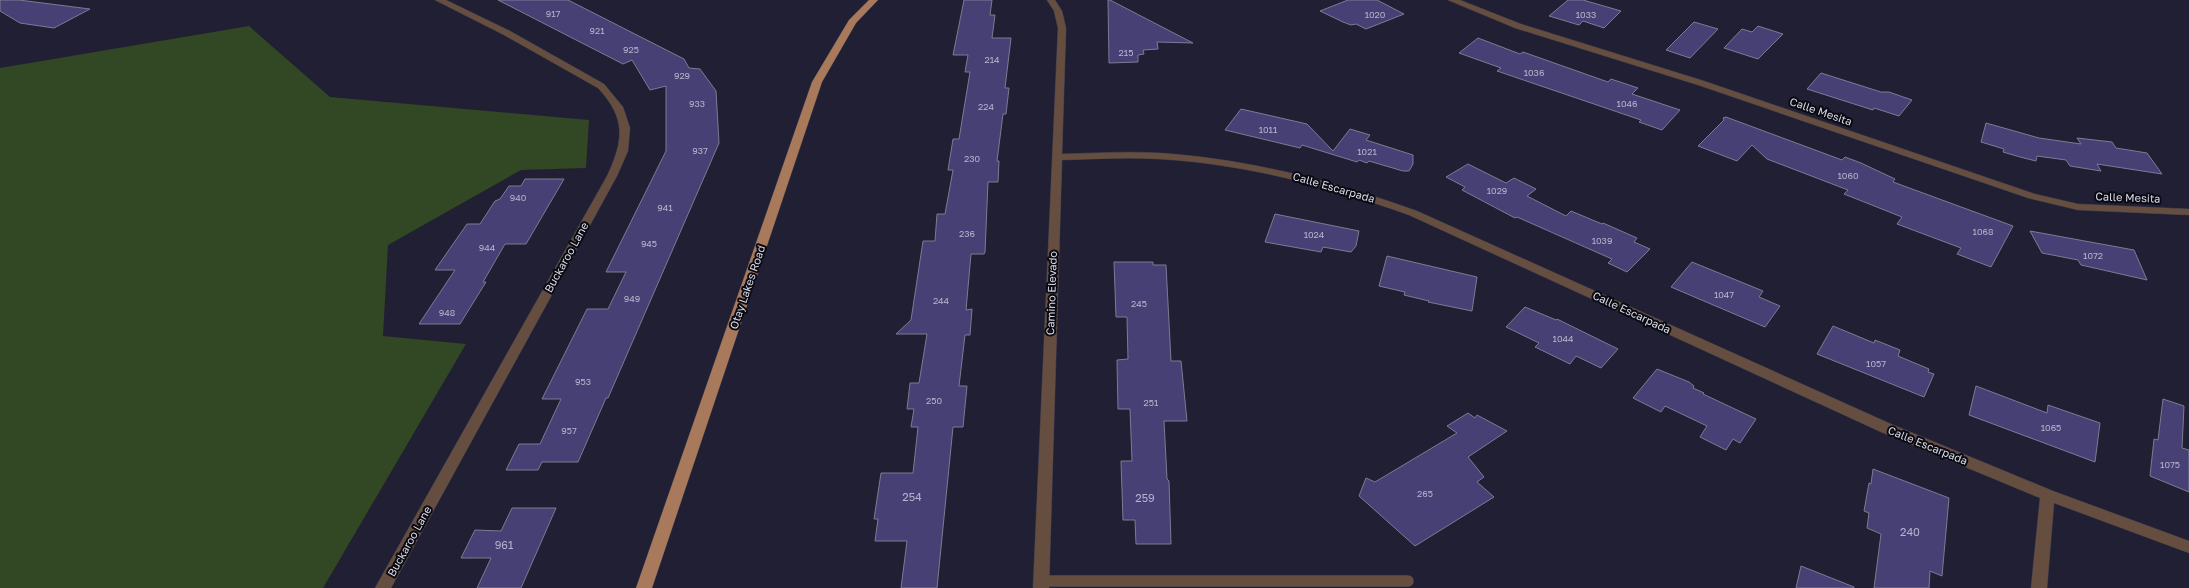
<svg xmlns="http://www.w3.org/2000/svg" width="2189" height="588" font-family="'Golos Text',sans-serif">
<style>
.green{fill:#324723}
.building{fill:#474075;stroke:#7c7b94}
.lines{fill:none;stroke-linecap:round;stroke-linejoin:round}
.lane-casing{stroke:#3a394c;stroke-width:12}
.street-casing{stroke:#3a394c;stroke-width:1}
.primary-casing{stroke:#3a394c;stroke-width:1}
.lane{stroke:#654e40;stroke-width:11}
.street{fill:#654e40;fill-rule:evenodd}
.primary{fill:#a9795b;fill-rule:evenodd}
.labels{text-anchor:middle;dominant-baseline:central;stroke-width:4;stroke-linejoin:round;paint-order:stroke}
.number-label{font-size:9px;fill:#b6b4cc}
.street-label{font-size:11px;fill:#dbdbe9;stroke:#0a0a13}
.near-number-label{font-size:11px;fill:#b6b4cc}
</style>
<rect width="100%" height="100%" fill="#201f33"/>
<path class="green" d="M 249,26 L 330,97 L 589,120 L 586,168 L 521,170 L 388,245 L 383,336 L 466,344 L 323,588 L 0,588 L 0,68 Z"/>
<g class="building">
<path d="M 0,0 L 19,0 L 90,9 L 54,28 L 20,23 L 0,11 Z"/>
<path d="M 498,0 L 568,0 L 684,59 L 689,68 L 700,69 L 716,91 L 719,143 L 608,398 L 606,398 L 578,462 L 542,462 L 538,470 L 506,470 L 519,444 L 540,444 L 561,399 L 542,399 L 587,309 L 608,309 L 626,272 L 606,272 L 666,151 L 666,86 L 650,90 L 632,60 L 623,64 Z"/>
<path d="M 964,0 L 992,0 L 990,15 L 995,15 L 992,38 L 1011,38 L 1005,88 L 1009,88 L 1006,114 L 1003,114 L 997,161 L 999,161 L 998,182 L 988,182 L 985,252 L 984,254 L 971,254 L 966,310 L 972,309 L 970,335 L 965,335 L 959,386 L 967,386 L 963,427 L 953,427 L 937,588 L 901,588 L 907,541 L 875,541 L 878,519 L 874,519 L 881,473 L 913,473 L 918,427 L 911,427 L 914,409 L 907,409 L 910,383 L 919,383 L 927,334 L 896,334 L 911,320 L 923,241 L 935,241 L 937,214 L 945,214 L 953,170 L 948,170 L 953,139 L 959,139 L 970,72 L 965,72 L 968,55 L 953,55 Z"/>
<path d="M 1108,0 L 1110,0 L 1193,43 L 1157,42 L 1158,49 L 1143,50 L 1144,54 L 1138,55 L 1138,62 L 1109,63 Z"/>
<path d="M 1348,0 L 1377,0 L 1404,14 L 1366,29 L 1356,24 L 1351,25 L 1343,22 L 1320,11 Z"/>
<path d="M 1568,0 L 1583,0 L 1621,11 L 1604,28 L 1583,21 L 1579,25 L 1549,16 Z"/>
<path d="M 1694,22 L 1718,29 L 1690,58 L 1666,50 Z"/>
<path d="M 1758,26 L 1783,34 L 1758,59 L 1724,48 L 1742,29 L 1752,32 Z"/>
<path d="M 1478,38 L 1520,54 L 1523,52 L 1608,82 L 1611,79 L 1638,88 L 1632,94 L 1680,110 L 1662,130 L 1639,122 L 1641,120 L 1497,71 L 1501,68 L 1459,53 Z"/>
<path d="M 1821,73 L 1881,92 L 1889,92 L 1912,100 L 1899,116 L 1874,108 L 1873,110 L 1807,89 Z"/>
<path d="M 1241,109 L 1307,124 L 1333,151 L 1350,129 L 1370,135 L 1366,140 L 1413,155 L 1413,164 L 1409,171 L 1403,171 L 1369,161 L 1367,163 L 1359,160 L 1357,162 L 1302,145 L 1300,148 L 1225,130 Z"/>
<path d="M 1726,117 L 1842,160 L 1845,157 L 1861,163 L 1895,179 L 1893,182 L 2013,226 L 1991,267 L 1957,254 L 1961,248 L 1897,224 L 1902,217 L 1844,194 L 1848,190 L 1767,159 L 1752,145 L 1737,161 L 1698,146 L 1724,120 L 1723,118 Z"/>
<path d="M 1986,123 L 2039,138 L 2081,144 L 2077,138 L 2112,142 L 2116,148 L 2147,153 L 2162,174 L 2097,164 L 2101,171 L 2070,166 L 2066,160 L 2037,156 L 2036,161 L 2020,157 L 2003,152 L 2004,149 L 1981,142 Z"/>
<path d="M 1468,164 L 1506,183 L 1514,178 L 1536,189 L 1527,196 L 1566,216 L 1571,211 L 1602,224 L 1603,223 L 1637,238 L 1634,242 L 1650,249 L 1627,272 L 1608,263 L 1612,259 L 1517,217 L 1515,218 L 1462,190 L 1465,187 L 1446,177 Z"/>
<path d="M 525,179 L 564,179 L 526,244 L 505,244 L 483,282 L 486,282 L 460,324 L 419,324 L 455,270 L 435,270 L 467,224 L 480,224 L 495,201 L 500,199 L 509,186 L 521,186 Z"/>
<path d="M 1275,214 L 1359,231 L 1356,246 L 1351,252 L 1323,247 L 1321,252 L 1265,242 Z"/>
<path d="M 2030,231 L 2134,250 L 2147,280 L 2081,265 L 2078,260 L 2042,253 Z"/>
<path d="M 1387,256 L 1477,277 L 1472,311 L 1428,302 L 1429,301 L 1404,295 L 1405,292 L 1379,286 Z"/>
<path d="M 1114,262 L 1153,262 L 1153,265 L 1166,265 L 1171,361 L 1181,361 L 1187,421 L 1164,421 L 1167,479 L 1169,481 L 1171,544 L 1136,544 L 1135,520 L 1123,520 L 1121,461 L 1132,461 L 1130,409 L 1118,409 L 1117,360 L 1128,359 L 1127,317 L 1116,317 Z"/>
<path d="M 1692,262 L 1763,291 L 1759,297 L 1780,306 L 1765,327 L 1671,287 Z"/>
<path d="M 1525,307 L 1556,320 L 1557,319 L 1618,349 L 1601,368 L 1576,356 L 1570,364 L 1535,347 L 1539,343 L 1506,327 Z"/>
<path d="M 1833,326 L 1874,343 L 1875,340 L 1900,350 L 1898,356 L 1929,369 L 1928,372 L 1934,374 L 1924,397 L 1817,354 Z"/>
<path d="M 1657,369 L 1689,382 L 1694,386 L 1693,388 L 1704,393 L 1703,394 L 1756,419 L 1740,443 L 1733,439 L 1726,450 L 1700,437 L 1707,426 L 1665,406 L 1661,412 L 1633,398 Z"/>
<path d="M 1976,386 L 2047,413 L 2048,405 L 2100,423 L 2095,462 L 1969,415 Z"/>
<path d="M 2163,399 L 2184,406 L 2182,448 L 2189,450 L 2189,492 L 2150,476 L 2154,439 L 2158,440 Z"/>
<path d="M 1468,413 L 1475,418 L 1477,415 L 1507,431 L 1468,457 L 1484,477 L 1477,482 L 1494,497 L 1415,546 L 1359,496 L 1366,478 L 1375,482 L 1457,433 L 1447,426 Z"/>
<path d="M 1873,469 L 1949,498 L 1942,576 L 1930,571 L 1929,588 L 1874,588 L 1881,534 L 1867,528 L 1869,513 L 1864,511 L 1869,483 L 1871,484 Z"/>
<path d="M 512,508 L 556,508 L 521,588 L 477,588 L 491,558 L 461,558 L 475,530 L 501,531 Z"/>
<path d="M 1801,566 L 1854,587 L 1854,588 L 1796,588 Z"/>
</g>
<g class="lines">
<defs>
<path id="lane" d="M 1041,581 L 1408,581"/>
<g id="street">
<path d="M 435,0 L 446,0 L 510,31 L 604,84 L 623,107 L 630,128 L 628,151 L 617,176 L 391,588 L 375,588 L 607,176 C 624,140 626,118 598,88 L 504,35 Z"/>
<path d="M 1047,0 L 1055,0 L 1062,11 L 1066,28 L 1062,154 C 1095,153 1127,151 1160,153 C 1248,159 1334,181 1417,211 L 1891,424 L 2053,491 L 2189,541 L 2189,553 L 2054,503 L 2047,588 L 2031,588 L 2040,498 L 1881,432 L 1409,215 C 1328,186 1245,164 1159,159 C 1127,157 1094,159 1062,160 L 1049,588 L 1033,588 L 1058,28 L 1054,11 Z"/>
<path d="M 1448,0 L 1460,0 L 1521,24 L 1704,81 L 2035,194 L 2078,204 L 2189,209 L 2189,215 L 2078,210 L 2028,198 L 1698,85 L 1515,28 Z"/>
</g>
<path id="primary" d="M 869,0 L 878,0 L 856,23 L 822,82 L 652,588 L 636,588 L 812,82 L 849,20 Z"/>
</defs>
<use href="#lane" class="lane-casing"/>
<use href="#street" class="street-casing"/>
<use href="#primary" class="primary-casing"/>
<use href="#lane" class="lane"/>
<use href="#street" class="street"/>
<use href="#primary" class="primary"/>
</g>
<g class="labels">
<g class="number-label">
<text x="553" y="13">917</text>
<text x="1375" y="14">1020</text>
<text x="1586" y="14">1033</text>
<text x="597" y="30">921</text>
<text x="631" y="49">925</text>
<text x="1126" y="52">215</text>
<text x="992" y="59">214</text>
<text x="1534" y="72">1036</text>
<text x="682" y="75">929</text>
<text x="697" y="103">933</text>
<text x="1627" y="103">1046</text>
<text x="986" y="106">224</text>
<text x="1268" y="129">1011</text>
<text x="700" y="150">937</text>
<text x="1367" y="151">1021</text>
<text x="972" y="158">230</text>
<text x="1848" y="175">1060</text>
<text x="1497" y="190">1029</text>
<text x="518" y="197">940</text>
<text x="665" y="207">941</text>
<text x="1983" y="231">1068</text>
<text x="967" y="233">236</text>
<text x="1314" y="234">1024</text>
<text x="1602" y="240">1039</text>
<text x="649" y="243">945</text>
<text x="487" y="247">944</text>
<text x="2093" y="255">1072</text>
<text x="1724" y="294">1047</text>
<text x="632" y="298">949</text>
<text x="941" y="300">244</text>
<text x="1139" y="303">245</text>
<text x="447" y="312">948</text>
<text x="1563" y="338">1044</text>
<text x="1876" y="363">1057</text>
<text x="583" y="381">953</text>
<text x="934" y="400">250</text>
<text x="1151" y="402">251</text>
<text x="2051" y="427">1065</text>
<text x="569" y="430">957</text>
<text x="2170" y="464">1075</text>
<text x="1425" y="493">265</text>
</g>
<g class="street-label">
<text transform="translate(1821 111) rotate(19)">Calle Mesita</text>
<text transform="translate(1334 187) rotate(16)">Calle Escarpada</text>
<text transform="translate(2128 197) rotate(2)">Calle Mesita</text>
<text transform="translate(566 257) rotate(-61)">Buckaroo Lane</text>
<text transform="translate(747 287) rotate(-71)">Otay Lakes Road</text>
<text transform="translate(1051 293) rotate(-88)">Camino Elevado</text>
<text transform="translate(1632 312) rotate(25)">Calle Escarpada</text>
<text transform="translate(1928 445) rotate(22)">Calle Escarpada</text>
<text transform="translate(409 541) rotate(-61)">Buckaroo Lane</text>
</g>
<g class="near-number-label">
<text x="912" y="496">254</text>
<text x="1145" y="497">259</text>
<text x="1910" y="531">240</text>
<text x="504" y="544">961</text>
</g>
</g>
</svg>
